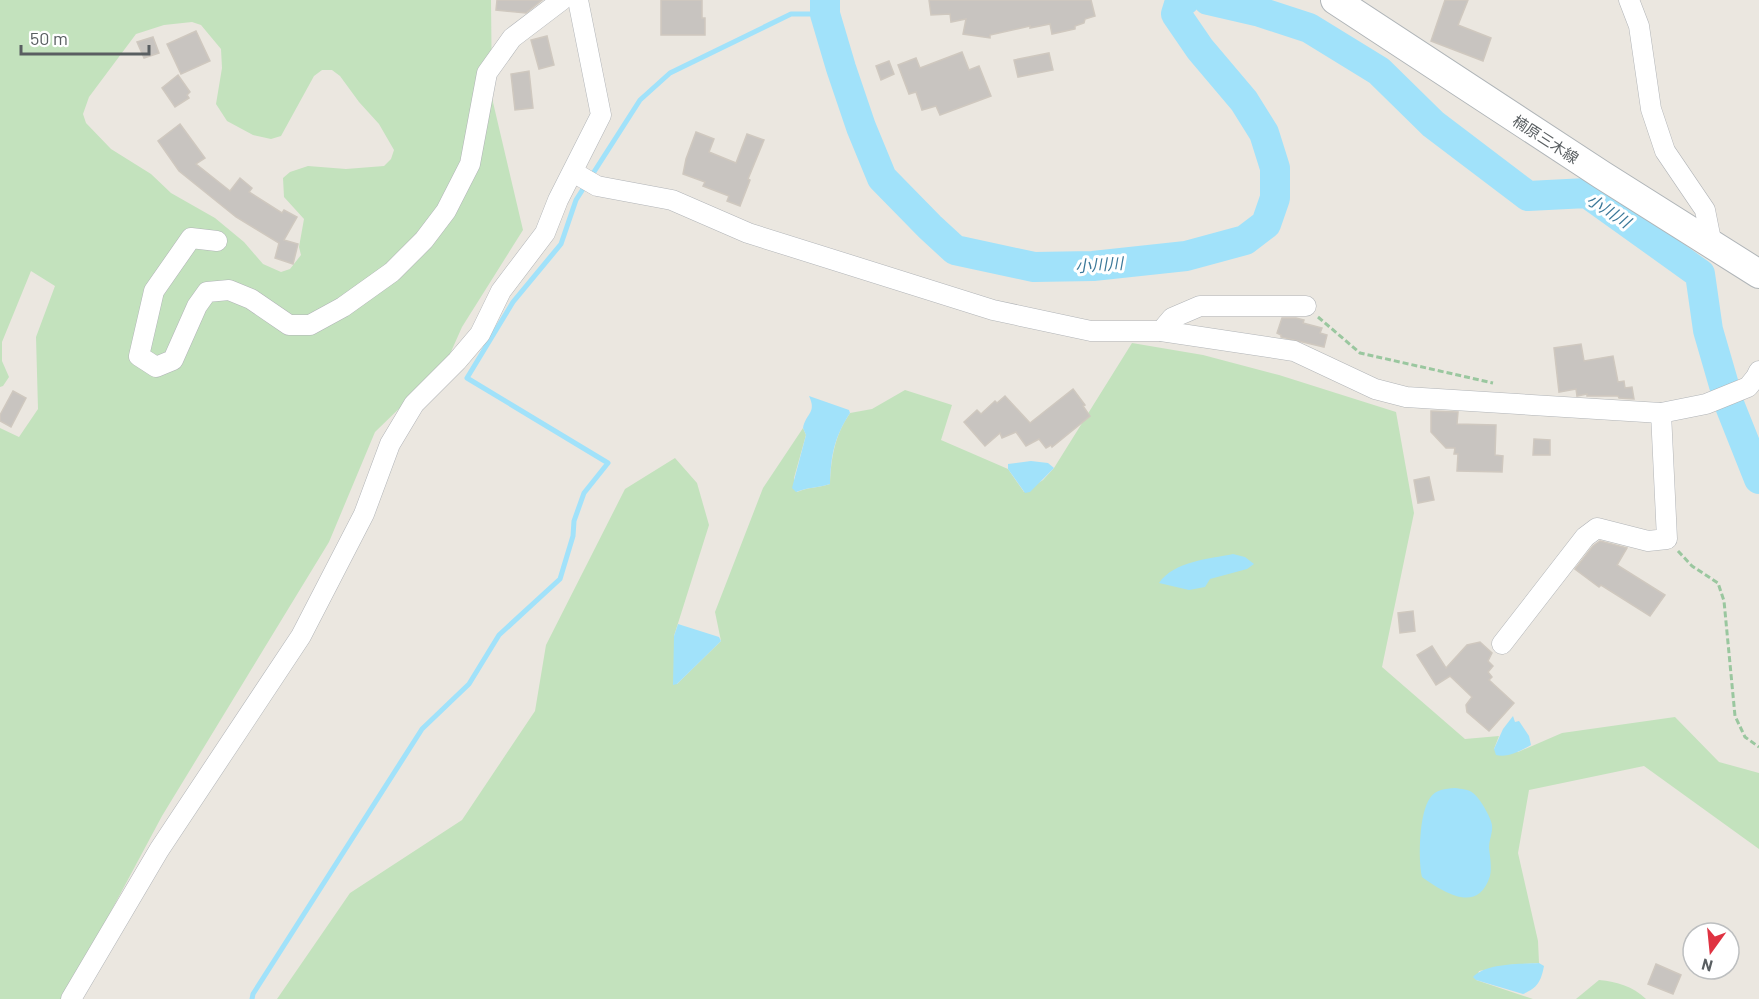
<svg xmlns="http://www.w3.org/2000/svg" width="1759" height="999" font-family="Barlow,'Noto Sans JP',sans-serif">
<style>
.green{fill:#c3e2bd;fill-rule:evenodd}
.water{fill:#a1e2fa}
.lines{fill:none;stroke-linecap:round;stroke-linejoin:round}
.stream{stroke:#a1e2fa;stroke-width:5}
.river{stroke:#a1e2fa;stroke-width:30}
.building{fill:#c8c4c0;stroke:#cfc8bf;stroke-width:1.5}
.street-casing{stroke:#b1b4b7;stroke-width:21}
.secondary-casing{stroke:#b0b5b8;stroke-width:30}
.path{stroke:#9ac79f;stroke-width:3;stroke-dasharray:6 3;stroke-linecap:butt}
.street{stroke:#fff;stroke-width:20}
.secondary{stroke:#fff;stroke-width:28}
.labels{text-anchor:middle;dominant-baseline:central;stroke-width:6;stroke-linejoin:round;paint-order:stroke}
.street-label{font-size:15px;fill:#595e61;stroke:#fff}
.water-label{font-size:16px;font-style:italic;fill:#3b7899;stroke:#fff}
</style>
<rect width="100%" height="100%" fill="#ebe7e0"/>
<g class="green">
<path d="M 0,0 L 491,0 L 492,98 L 523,230 L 462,327 L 446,363 L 375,432 L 329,542 L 162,816 L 64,999 L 0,999 L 0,428 L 19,437 L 38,409 L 36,337 L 55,286 L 31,271 L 2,342 L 2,361 L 9,377 L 3,386 L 0,387 ZM 192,22 L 201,25 L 221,49 L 222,68 L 216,104 L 227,121 L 253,135 L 271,139 L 281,136 L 314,76 L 322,70 L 332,70 L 340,76 L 359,102 L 379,124 L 394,150 L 391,159 L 384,166 L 346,169 L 308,166 L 290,172 L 283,178 L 284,197 L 304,219 L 299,247 L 301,255 L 290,269 L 281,272 L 263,264 L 244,242 L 215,218 L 171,193 L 151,174 L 111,149 L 86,123 L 83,114 L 89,97 L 136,34 L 164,25 Z"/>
<path d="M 1132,343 L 1203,355 L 1279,375 L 1396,412 L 1414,513 L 1382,667 L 1465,739 L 1499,736 L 1494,749 L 1518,752 L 1562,733 L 1675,717 L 1719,762 L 1759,773 L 1759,849 L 1644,766 L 1529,790 L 1518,853 L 1538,941 L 1539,963 L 1509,965 L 1479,971 L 1476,980 L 1533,999 L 277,999 L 350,893 L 462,820 L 535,711 L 546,645 L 625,489 L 675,458 L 697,483 L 709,525 L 674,636 L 677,684 L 721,641 L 715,612 L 763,488 L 803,428 L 806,435 L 794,478 L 797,492 C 808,487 818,488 830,484 C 831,457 835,435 850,413 L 872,409 L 905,390 L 952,405 L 941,440 L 1008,469 L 1024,492 L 1043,480 L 1054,468 Z"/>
<path d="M 1599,980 C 1618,982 1632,986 1646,999 L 1576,999 Z"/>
</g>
<g class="water">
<path d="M 809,396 L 849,410 L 850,413 C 834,438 831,455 830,484 C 818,488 808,487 796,492 L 792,488 L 806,435 L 803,428 C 806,413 817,413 809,396 Z"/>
<path d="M 1031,461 L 1048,463 L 1054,468 L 1030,492 L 1025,493 L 1008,469 L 1008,464 Z"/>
<path d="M 1233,554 L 1245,557 L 1254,564 L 1247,569 L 1210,579 L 1205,587 L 1189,590 L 1159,583 C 1174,561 1209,559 1233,554 Z"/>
<path d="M 678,624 L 719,637 L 721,641 L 677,684 L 673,685 L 674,636 Z"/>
<path d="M 1513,716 L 1515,722 L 1519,721 L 1529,736 L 1531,745 C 1520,751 1508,758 1496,755 L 1494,749 L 1503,729 Z"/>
<path d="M 1455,788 C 1461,789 1469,789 1473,793 C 1479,797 1491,817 1492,825 C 1493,832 1489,840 1489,848 C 1490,856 1492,868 1490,876 C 1478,915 1443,892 1422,877 C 1418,860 1419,813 1430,798 C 1436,789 1445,789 1455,788 Z"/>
<path d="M 1539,963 L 1544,966 C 1541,982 1537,988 1523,994 L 1476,980 L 1473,977 C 1486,963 1521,964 1539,963 Z"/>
</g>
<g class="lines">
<path class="stream" d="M 252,999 L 253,994 L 422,729 L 469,684 L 499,635 L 560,579 L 573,536 L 574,521 L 584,493 L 608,463 L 467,378 L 513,302 L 561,244 L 576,200 L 640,100 L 670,73 L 791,14 L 825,14"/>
<g class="river">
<path d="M 825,0 L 825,14 L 841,68 L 861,127 L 882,178 L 930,227 L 955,250 L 1034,267 L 1093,266 L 1186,256 L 1245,240 L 1266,224 L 1275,198 L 1275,168 L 1264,133 L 1244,101 L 1200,49 L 1176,14 L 1180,1 L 1185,0"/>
<path d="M 1208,0 L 1260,12 L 1309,28 L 1379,71 L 1433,124 L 1528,196 L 1587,193 L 1700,274 L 1708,330 L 1730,406 L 1759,479"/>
</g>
</g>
<g class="building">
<path d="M 497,0 L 542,0 L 526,13 L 496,10 Z"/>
<path d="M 661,0 L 702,0 L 702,18 L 705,18 L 705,35 L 661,35 Z"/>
<path d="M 929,0 L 1091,0 L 1095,16 L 1085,19 L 1084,23 L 1075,26 L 1075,29 L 1052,34 L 1050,24 L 1030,28 L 1030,26 L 990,35 L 990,38 L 963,34 L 966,19 L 951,22 L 950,14 L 931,15 Z"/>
<path d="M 1445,0 L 1468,0 L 1458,25 L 1491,38 L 1483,61 L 1431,41 Z"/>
<path d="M 196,31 L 210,61 L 181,74 L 167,44 Z"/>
<path d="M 547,36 L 554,65 L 539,69 L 531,40 Z"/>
<path d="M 153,37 L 159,53 L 144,58 L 137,42 Z"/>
<path d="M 962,52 L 969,70 L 979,66 L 991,96 L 940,115 L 936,106 L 922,110 L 916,92 L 909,94 L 898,65 L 916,58 L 920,68 Z"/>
<path d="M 1049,53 L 1053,70 L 1018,77 L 1014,60 Z"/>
<path d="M 889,61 L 894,74 L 881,80 L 876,66 Z"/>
<path d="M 529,71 L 533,108 L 515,110 L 511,74 Z"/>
<path d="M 178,75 L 190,92 L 187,95 L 189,98 L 175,107 L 162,88 Z"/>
<path d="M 180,124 L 205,158 L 196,164 L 230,191 L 240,178 L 252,188 L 249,192 L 282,213 L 284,210 L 297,217 L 284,240 L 298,244 L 293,264 L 275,258 L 279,243 L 236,217 L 179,171 L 158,141 Z"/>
<path d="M 696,132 L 714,139 L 709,152 L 736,163 L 747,134 L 764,140 L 748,179 L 750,180 L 740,206 L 727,201 L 729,196 L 703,186 L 705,182 L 683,174 L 686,159 Z"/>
<path d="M 1282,318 L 1296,318 L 1304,320 L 1303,323 L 1322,328 L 1320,333 L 1327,335 L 1324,347 L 1281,337 L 1281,335 L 1277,333 Z"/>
<path d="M 1581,344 L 1584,361 L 1613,356 L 1618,382 L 1624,381 L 1625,388 L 1632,387 L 1634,399 L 1619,398 L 1618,396 L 1587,396 L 1587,394 L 1577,396 L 1576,389 L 1559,392 L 1554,348 Z"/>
<path d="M 1073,389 L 1085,405 L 1083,406 L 1090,416 L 1052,447 L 1051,445 L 1046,448 L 1039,439 L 1026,446 L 1016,432 L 1002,438 L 1000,433 L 985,446 L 964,422 L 977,410 L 981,414 L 995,401 L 997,403 L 1005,396 L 1030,423 Z"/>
<path d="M 13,391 L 26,398 L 11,427 L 0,421 L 0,415 Z"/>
<path d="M 1431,411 L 1458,412 L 1457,424 L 1496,425 L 1495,455 L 1503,456 L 1502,472 L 1457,471 L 1458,454 L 1454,454 L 1455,448 L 1446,448 L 1431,432 Z"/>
<path d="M 1534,439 L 1550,440 L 1550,455 L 1533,455 Z"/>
<path d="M 1429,477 L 1434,500 L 1418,503 L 1414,480 Z"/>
<path d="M 1600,541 L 1627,548 L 1617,565 L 1665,595 L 1650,616 L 1601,585 L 1599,587 L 1575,569 L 1593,546 Z"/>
<path d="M 1413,611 L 1415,631 L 1400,633 L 1398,613 Z"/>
<path d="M 1480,642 L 1492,653 L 1488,661 L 1493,666 L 1488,672 L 1492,677 L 1489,680 L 1514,703 L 1489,731 L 1467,712 L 1466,705 L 1472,697 L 1450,676 L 1436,685 L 1417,655 L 1432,646 L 1446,668 L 1467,645 Z"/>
<path d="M 1656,964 L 1681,975 L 1673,994 L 1648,984 Z"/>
</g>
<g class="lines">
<defs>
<g id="street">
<path d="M 1629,0 L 1639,26 L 1651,109 L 1665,151 L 1705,210 L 1712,245"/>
<path d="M 573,172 L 597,186 L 672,200 L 748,233 L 993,310 L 1091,331 L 1161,331 L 1294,351 L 1375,389 L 1406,397 L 1661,413 L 1706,404 L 1748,387 L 1756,377 L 1759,371"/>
<path d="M 217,241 L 191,238 L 154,291 L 139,356 L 156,367 L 173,360 L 197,306 L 207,292 L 229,290 L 251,299 L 289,325 L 310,325 L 343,307 L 392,272 L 424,240 L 446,211 L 470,164 L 487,73 L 512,38 L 562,0"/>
<path d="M 1161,331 L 1172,318 L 1200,306 L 1306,306"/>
<path d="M 1502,644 L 1585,537 L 1597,528 L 1648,541 L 1667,539 L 1661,413"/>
<path d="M 71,999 L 159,850 L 301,636 L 364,514 L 390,444 L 414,404 L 457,361 L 480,334 L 501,291 L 545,233 L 558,200 L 601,115 L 578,0"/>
</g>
<path id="secondary" d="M 1335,0 L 1602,175 L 1759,274"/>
</defs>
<use href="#street" class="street-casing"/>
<use href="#secondary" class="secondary-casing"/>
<g class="path">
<path d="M 1318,317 L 1360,353 L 1493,383"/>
<path d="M 1678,551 L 1692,566 L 1718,583 L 1724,601 L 1735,716 L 1745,737 L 1759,747"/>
</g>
<use href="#street" class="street"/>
<use href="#secondary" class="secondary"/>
</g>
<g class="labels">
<g class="street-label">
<text transform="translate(1546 139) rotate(33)">楠原三木線</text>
</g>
<g class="water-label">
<text transform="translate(1609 210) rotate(33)">小川川</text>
<text transform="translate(1099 264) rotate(-4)">小川川</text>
</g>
</g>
<g transform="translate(1711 951) rotate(195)"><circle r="28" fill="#ffffff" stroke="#bdbfc0" stroke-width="1.5"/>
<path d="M0-4.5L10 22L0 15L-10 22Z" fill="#df3241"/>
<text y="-9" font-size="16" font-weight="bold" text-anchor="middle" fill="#595e61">N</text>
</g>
<path d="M21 45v9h128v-9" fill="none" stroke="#595e61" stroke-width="3"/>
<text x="30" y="45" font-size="18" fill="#595e61" stroke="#ffffff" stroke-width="4.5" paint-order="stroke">50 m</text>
</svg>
